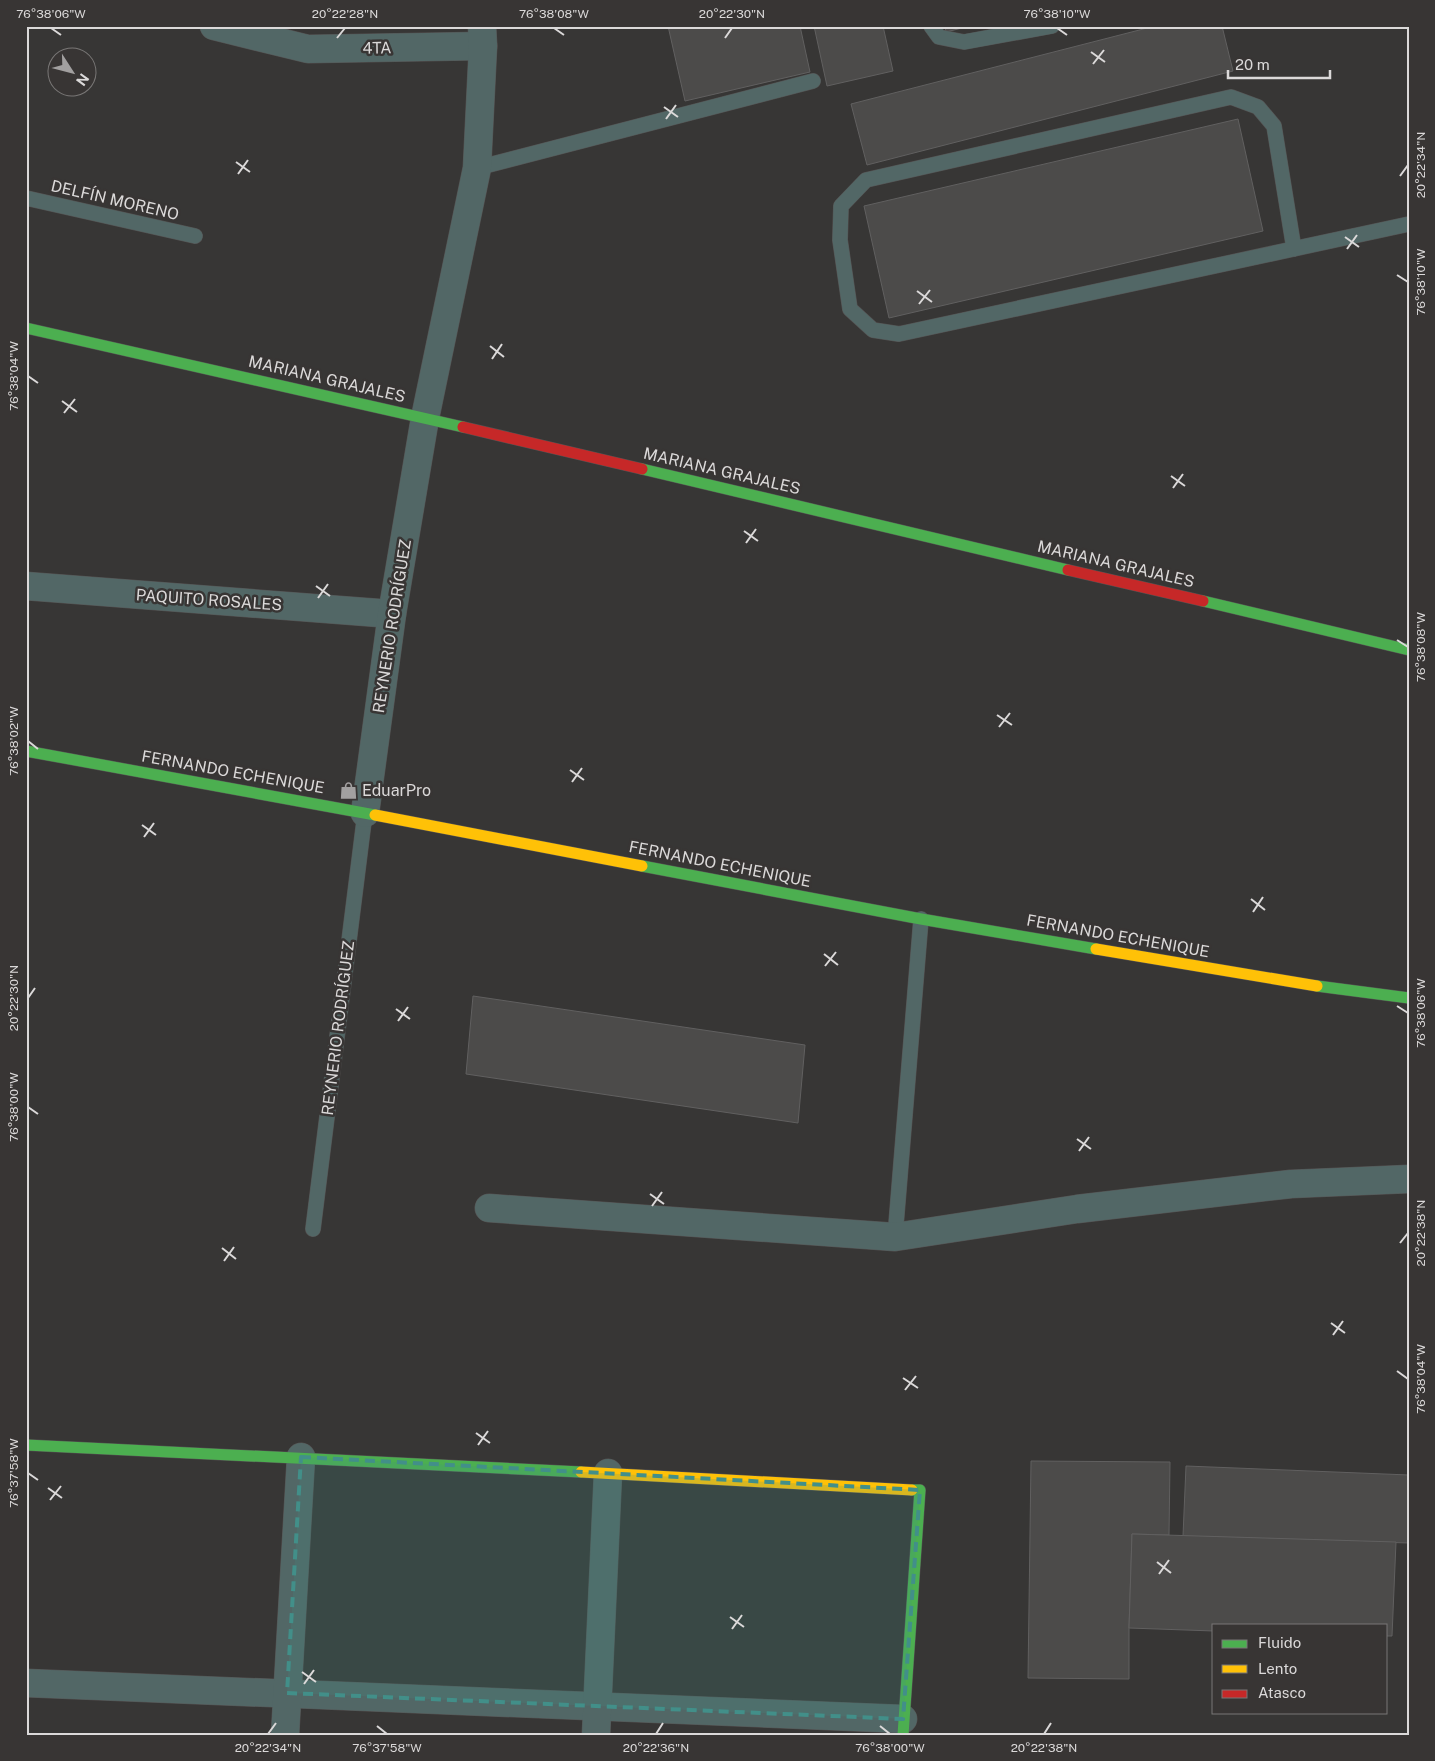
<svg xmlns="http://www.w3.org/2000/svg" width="1435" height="1761" font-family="'Public Sans',sans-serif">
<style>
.building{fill:#4c4b4a;stroke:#616060}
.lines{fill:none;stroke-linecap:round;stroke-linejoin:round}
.lane-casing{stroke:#555353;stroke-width:16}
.street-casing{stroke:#555353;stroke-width:29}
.fast-casing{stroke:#555353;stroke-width:12}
.slow-casing{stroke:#555353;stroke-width:12}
.jam-casing{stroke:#555353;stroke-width:12}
.lane{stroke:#526766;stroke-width:15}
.street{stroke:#526766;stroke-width:28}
.fast{stroke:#4caf50;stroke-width:11}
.slow{stroke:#ffc107;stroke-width:11}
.jam{stroke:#c62828;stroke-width:11}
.marked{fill:#428f89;fill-opacity:0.2;stroke:#428f89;stroke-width:4;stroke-dasharray:10 6;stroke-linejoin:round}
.ticks{fill:none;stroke:#dbd9d9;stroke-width:2}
.labels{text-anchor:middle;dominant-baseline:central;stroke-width:5;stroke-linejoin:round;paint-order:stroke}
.street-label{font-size:16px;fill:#dbd9d9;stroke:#383534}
.poi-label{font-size:16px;fill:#dbd9d9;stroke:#383534;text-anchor:start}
.neatline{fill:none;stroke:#dbd9d9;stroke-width:2}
.ticks-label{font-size:12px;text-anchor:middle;fill:#dbd9d9}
</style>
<rect width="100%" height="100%" fill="#373635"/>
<g class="building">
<path d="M 668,26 L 800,26 L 810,72 L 685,101 Z"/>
<path d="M 814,26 L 883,26 L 893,71 L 827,86 Z"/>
<path d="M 945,26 L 970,26 L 946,32 Z"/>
<path d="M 1155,26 L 1222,26 L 1233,71 L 867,165 L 851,104 Z"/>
<path d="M 1238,119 L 1263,231 L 889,318 L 864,206 Z"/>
<path d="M 473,996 L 805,1045 L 798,1123 L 466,1074 Z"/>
<path d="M 1031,1461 L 1170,1462 L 1169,1535 L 1132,1534 L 1129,1628 L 1129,1679 L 1028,1678 Z"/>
<path d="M 1186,1466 L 1409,1475 L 1409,1543 L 1183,1536 Z"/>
<path d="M 1132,1534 L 1396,1542 L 1392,1636 L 1386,1636 L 1386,1625 L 1214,1625 L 1214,1631 L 1129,1628 Z"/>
</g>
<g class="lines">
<defs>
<g id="lane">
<path d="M 931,26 L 939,37 L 964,42 L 1052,26"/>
<path d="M 477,168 L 813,81"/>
<path d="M 26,198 L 195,236"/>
<path d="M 1294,249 L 1274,126 L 1258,107 L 1231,97 L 866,180 L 841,206 L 840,240 L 850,309 L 873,330 L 899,334 L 1409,224"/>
<path d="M 313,1229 L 365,813"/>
<path d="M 895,1237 L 921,919"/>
</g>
<g id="street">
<path d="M 214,26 L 308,49 L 483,46"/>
<path d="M 26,586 L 392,614"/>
<path d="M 365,813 L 392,614 L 425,418 L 477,168 L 483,46 L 482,26"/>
<path d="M 489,1208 L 895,1237 L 1077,1209 L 1291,1184 L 1409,1179"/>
<path d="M 26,1683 L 903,1719"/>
<path d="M 285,1735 L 301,1457"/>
<path d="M 596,1735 L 608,1473"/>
</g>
<g id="fast">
<path d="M 26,328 L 463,427"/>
<path d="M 642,469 L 1068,570"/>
<path d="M 1203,601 L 1409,650"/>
<path d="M 26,751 L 375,815"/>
<path d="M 642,866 L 921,919 L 1096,949"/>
<path d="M 1317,986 L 1409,998"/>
<path d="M 26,1445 L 581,1472"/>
<path d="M 903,1735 L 920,1490 L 912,1490"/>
</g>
<g id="slow">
<path d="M 375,815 L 642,866"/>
<path d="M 1096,949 L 1317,986"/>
<path d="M 581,1472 L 912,1490"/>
</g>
<g id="jam">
<path d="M 463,427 L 642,469"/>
<path d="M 1068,570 L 1203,601"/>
</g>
</defs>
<use href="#lane" class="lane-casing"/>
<use href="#street" class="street-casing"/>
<use href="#fast" class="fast-casing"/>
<use href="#slow" class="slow-casing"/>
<use href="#jam" class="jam-casing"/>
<use href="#lane" class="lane"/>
<use href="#street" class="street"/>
<use href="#fast" class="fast"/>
<use href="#slow" class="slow"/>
<use href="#jam" class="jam"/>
</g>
<path class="marked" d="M 301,1457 L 920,1490 L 903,1719 L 287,1693 Z"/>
<path class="ticks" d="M 51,28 L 61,35M 554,28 L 564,35M 1057,28 L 1067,35M 337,38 L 345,28M 725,38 L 732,28M 1091,52 L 1105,62M 1093,64 L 1104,50M 664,107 L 678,117M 666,119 L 676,105M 236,162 L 250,172M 238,174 L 248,160M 1400,176 L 1408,165M 1345,237 L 1359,247M 1347,249 L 1357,235M 1397,275 L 1408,282M 917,291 L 932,302M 919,304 L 930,290M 490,346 L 504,357M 492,359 L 502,344M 28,376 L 38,383M 62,401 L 77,412M 64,413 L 75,399M 1171,476 L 1185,486M 1173,488 L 1183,474M 744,531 L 758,541M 746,543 L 756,529M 316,586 L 330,596M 318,598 L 328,584M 1397,640 L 1408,647M 997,715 L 1012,725M 999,727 L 1010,713M 28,741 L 38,749M 570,770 L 584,780M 572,782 L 582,768M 142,825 L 156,835M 144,837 L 154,823M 1251,899 L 1265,910M 1253,912 L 1263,897M 824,954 L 838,965M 825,966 L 836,952M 28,998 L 35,988M 1397,1006 L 1408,1013M 396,1009 L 410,1019M 398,1021 L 408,1007M 28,1107 L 38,1114M 1077,1139 L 1091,1149M 1079,1151 L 1089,1137M 650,1194 L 664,1204M 652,1206 L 662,1192M 1400,1243 L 1408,1233M 222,1248 L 236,1259M 224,1261 L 234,1247M 1331,1323 L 1345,1333M 1333,1335 L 1343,1321M 1397,1371 L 1408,1379M 903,1378 L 918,1388M 905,1390 L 916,1376M 476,1433 L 490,1443M 478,1445 L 488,1431M 28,1473 L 38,1480M 48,1488 L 62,1498M 50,1500 L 61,1486M 1157,1562 L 1171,1573M 1159,1574 L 1169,1560M 730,1617 L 744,1627M 732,1629 L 742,1615M 302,1672 L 316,1682M 304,1684 L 314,1670M 377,1726 L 387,1734M 880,1726 L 890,1734M 268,1734 L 276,1723M 656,1734 L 663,1723M 1044,1734 L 1051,1723"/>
<defs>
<symbol id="shop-bare" viewBox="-9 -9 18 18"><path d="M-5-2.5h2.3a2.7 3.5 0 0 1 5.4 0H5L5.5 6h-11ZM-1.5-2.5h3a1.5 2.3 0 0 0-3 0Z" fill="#a2a0a0" stroke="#383534" stroke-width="2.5" paint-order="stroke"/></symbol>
</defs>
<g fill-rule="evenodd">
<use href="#shop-bare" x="336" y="778" width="25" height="25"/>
</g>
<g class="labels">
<g class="street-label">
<text transform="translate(377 48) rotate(-1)">4TA</text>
<text transform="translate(115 200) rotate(13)">DELFÍN MORENO</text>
<text transform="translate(327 379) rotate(13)">MARIANA GRAJALES</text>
<text transform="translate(722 471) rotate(13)">MARIANA GRAJALES</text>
<text transform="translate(1116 564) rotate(13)">MARIANA GRAJALES</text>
<text transform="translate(209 600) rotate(4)">PAQUITO ROSALES</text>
<text transform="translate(392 626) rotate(-81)">REYNERIO RODRÍGUEZ</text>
<text transform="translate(233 772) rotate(10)">FERNANDO ECHENIQUE</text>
<text transform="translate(720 864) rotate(11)">FERNANDO ECHENIQUE</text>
<text transform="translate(1118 936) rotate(10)">FERNANDO ECHENIQUE</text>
<text transform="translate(338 1028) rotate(-83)">REYNERIO RODRÍGUEZ</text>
</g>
<g class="poi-label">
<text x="362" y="790">EduarPro</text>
</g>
</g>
<rect width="1435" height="1761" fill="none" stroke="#383534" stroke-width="55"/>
<rect x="1212" y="1624" width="175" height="90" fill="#383534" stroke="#797776"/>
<rect x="1222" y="1640" width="25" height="8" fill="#4caf50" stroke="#797776"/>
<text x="1258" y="1648" font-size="15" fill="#dbd9d9">Fluido</text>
<rect x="1222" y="1665" width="25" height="8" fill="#ffc107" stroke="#797776"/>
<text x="1258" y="1674" font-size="15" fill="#dbd9d9">Lento</text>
<rect x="1222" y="1690" width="25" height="8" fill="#c62828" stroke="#797776"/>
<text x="1258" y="1698" font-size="15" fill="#dbd9d9">Atasco</text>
<g transform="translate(72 72) rotate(126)"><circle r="24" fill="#383534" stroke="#797776"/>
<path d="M0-4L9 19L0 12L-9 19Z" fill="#a2a0a0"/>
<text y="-8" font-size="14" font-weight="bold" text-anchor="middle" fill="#dbd9d9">N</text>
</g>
<path d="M1228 70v8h102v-8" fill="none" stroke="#dbd9d9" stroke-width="2.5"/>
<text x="1235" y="70" font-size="15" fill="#dbd9d9" stroke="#383534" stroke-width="4" paint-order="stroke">20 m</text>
<rect x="28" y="28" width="1380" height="1706" class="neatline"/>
<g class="ticks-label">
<text x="51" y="18">76°38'06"W</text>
<text x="345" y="18">20°22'28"N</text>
<text x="554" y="18">76°38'08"W</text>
<text x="732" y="18">20°22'30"N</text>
<text x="1057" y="18">76°38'10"W</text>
<text transform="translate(1421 165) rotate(-90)" y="4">20°22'34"N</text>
<text transform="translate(1421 282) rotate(-90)" y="4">76°38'10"W</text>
<text transform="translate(14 376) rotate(-90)" y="4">76°38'04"W</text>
<text transform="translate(1421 647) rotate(-90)" y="4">76°38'08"W</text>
<text transform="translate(14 741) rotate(-90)" y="4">76°38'02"W</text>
<text transform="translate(14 998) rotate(-90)" y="4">20°22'30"N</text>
<text transform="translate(1421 1013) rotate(-90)" y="4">76°38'06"W</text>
<text transform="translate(14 1107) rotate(-90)" y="4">76°38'00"W</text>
<text transform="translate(1421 1233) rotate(-90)" y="4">20°22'38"N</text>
<text transform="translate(1421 1379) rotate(-90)" y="4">76°38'04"W</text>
<text transform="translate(14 1473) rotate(-90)" y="4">76°37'58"W</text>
<text x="268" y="1752">20°22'34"N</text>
<text x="387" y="1752">76°37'58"W</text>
<text x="656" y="1752">20°22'36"N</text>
<text x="890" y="1752">76°38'00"W</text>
<text x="1044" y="1752">20°22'38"N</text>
</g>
</svg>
